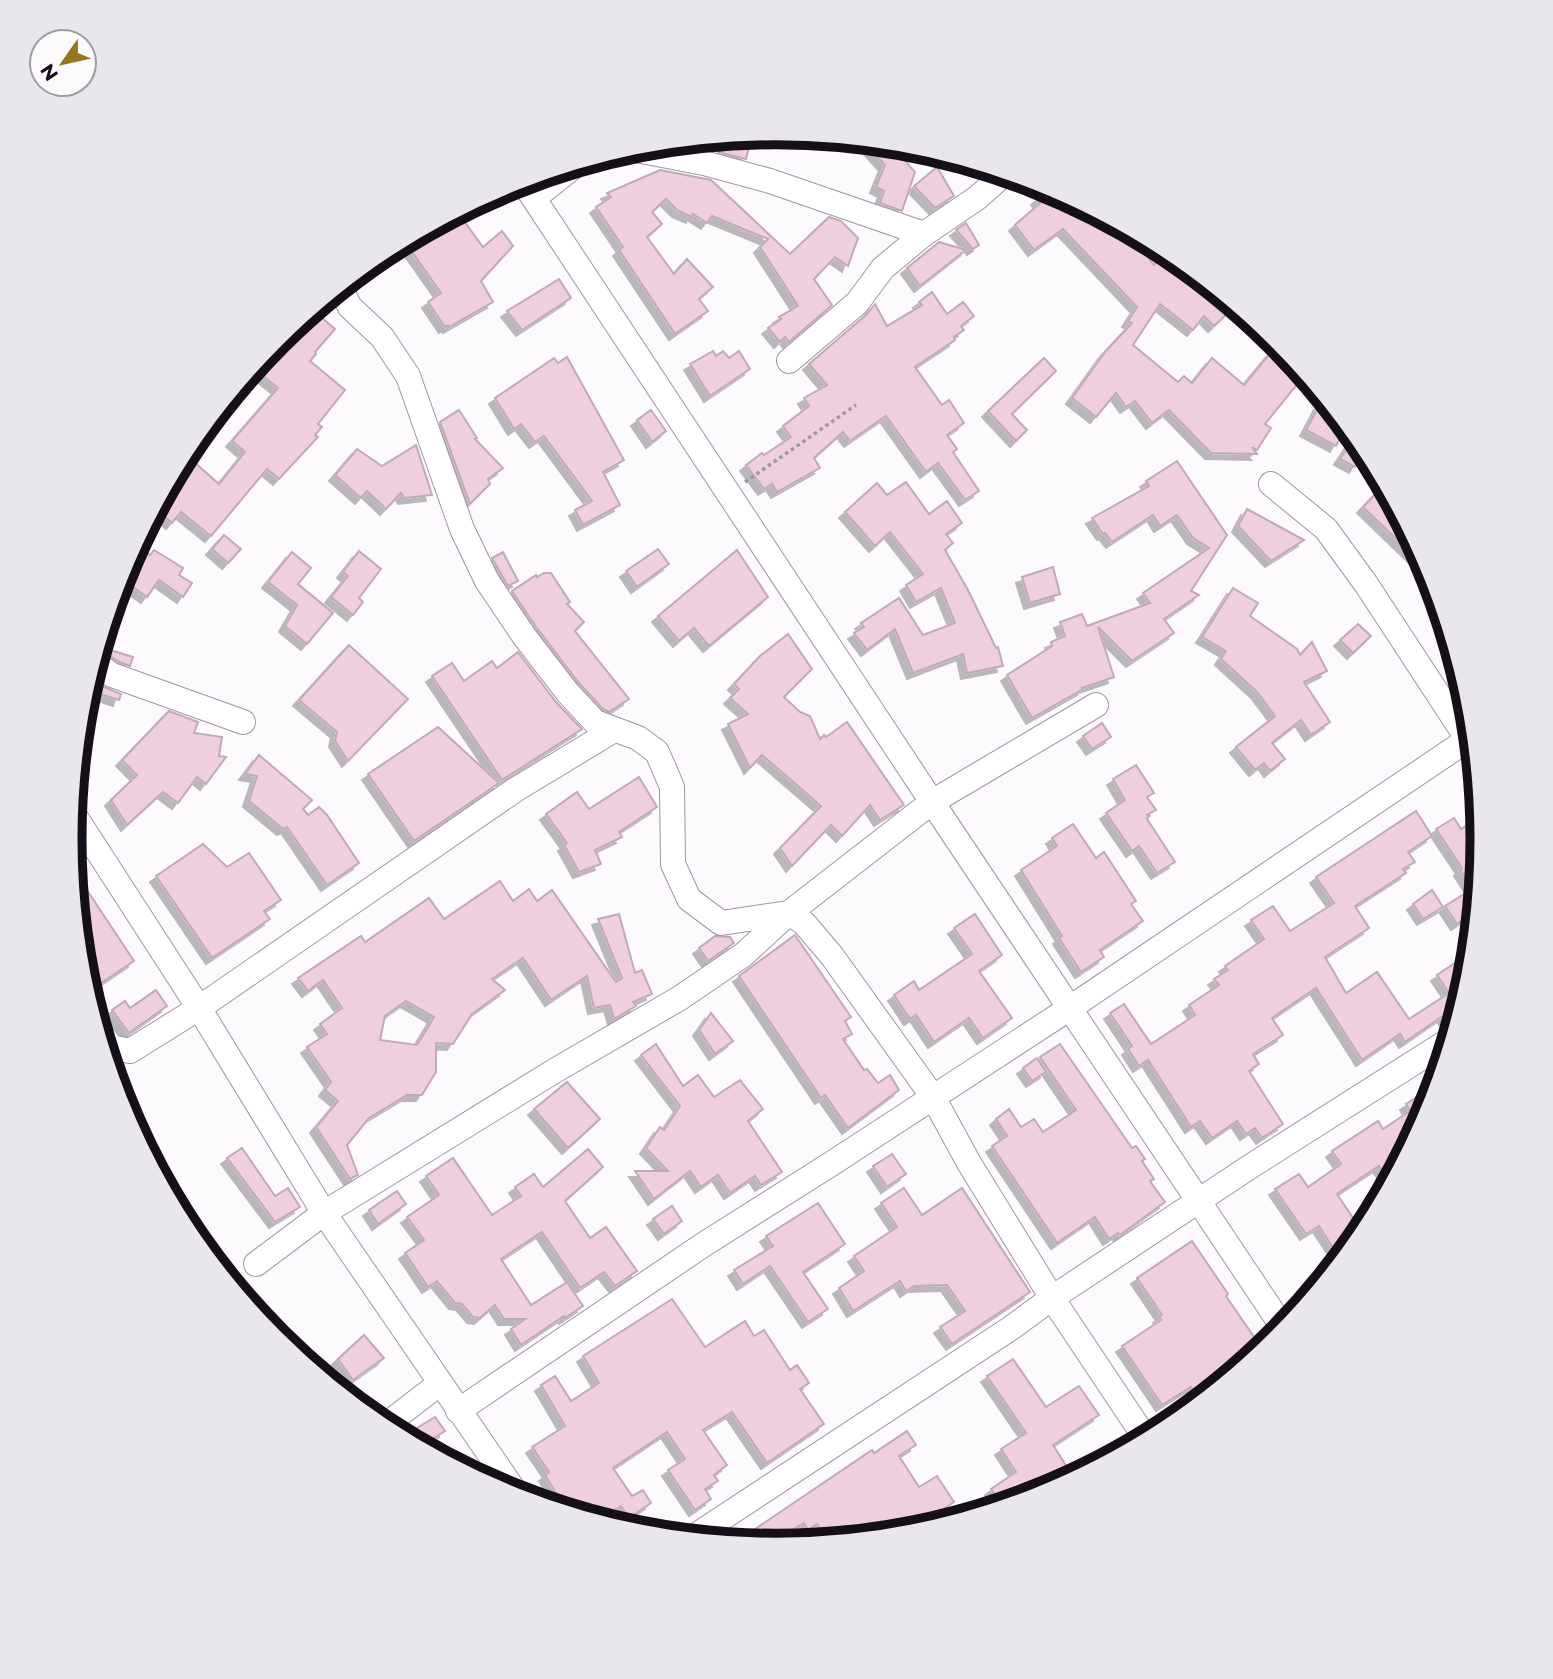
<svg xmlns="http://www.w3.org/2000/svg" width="1553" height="1679" font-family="Montserrat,sans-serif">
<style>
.building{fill:#eecedf;stroke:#c1aab6;stroke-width:2;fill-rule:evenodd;filter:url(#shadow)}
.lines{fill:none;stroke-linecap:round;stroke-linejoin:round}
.street-casing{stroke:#a293a6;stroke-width:26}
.path{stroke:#9c999e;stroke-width:3.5;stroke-dasharray:3.5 3.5;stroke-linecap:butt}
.street{stroke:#fff;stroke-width:24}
.rim{fill:none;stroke:#151017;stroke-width:9}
</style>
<defs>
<filter id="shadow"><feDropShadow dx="-6" dy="6" stdDeviation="0" flood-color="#0004"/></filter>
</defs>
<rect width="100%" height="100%" fill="#fdfafe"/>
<g class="building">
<path d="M 752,135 L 746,159 L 722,153 L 726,138 Z"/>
<path d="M 864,142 L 890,144 L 915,172 L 902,211 L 880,203 L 884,191 L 876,187 L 885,165 Z"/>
<path d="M 937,167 L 954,196 L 935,208 L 914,186 Z"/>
<path d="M 660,170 L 711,180 L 790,254 L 829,217 L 841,221 L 858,238 L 848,266 L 835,257 L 814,279 L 832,305 L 789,342 L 785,337 L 780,342 L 768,328 L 781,319 L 779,317 L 798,306 L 760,247 L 768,239 L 712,216 L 707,223 L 693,214 L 692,217 L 678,211 L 666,199 L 652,212 L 662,224 L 647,237 L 674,274 L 687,259 L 713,287 L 699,299 L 708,311 L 675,334 L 619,250 L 623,247 L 596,207 L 611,197 L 607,193 Z"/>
<path d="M 1051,189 L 1073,201 L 1095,225 L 1104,217 L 1111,221 L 1124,237 L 1130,233 L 1154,265 L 1158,260 L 1209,296 L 1212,293 L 1229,312 L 1214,326 L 1204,316 L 1193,330 L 1160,304 L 1133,345 L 1178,382 L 1184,376 L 1192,383 L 1212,358 L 1244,385 L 1272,351 L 1303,377 L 1265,424 L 1271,428 L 1257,450 L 1252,447 L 1257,454 L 1211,453 L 1169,410 L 1152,423 L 1135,401 L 1126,407 L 1116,393 L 1096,417 L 1072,398 L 1105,352 L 1132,323 L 1128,321 L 1137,307 L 1063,229 L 1034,250 L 1015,225 L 1040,203 L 1037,199 Z"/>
<path d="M 461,217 L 483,247 L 502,231 L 513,246 L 481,281 L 493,302 L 449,327 L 448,325 L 445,327 L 428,302 L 441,293 L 405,242 L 422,232 L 428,241 Z"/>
<path d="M 966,223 L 979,245 L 973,249 L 956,230 Z"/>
<path d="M 939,242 L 966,250 L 920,286 L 907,268 Z"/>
<path d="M 559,279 L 571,298 L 522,330 L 507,311 Z"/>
<path d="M 932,292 L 947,314 L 963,302 L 974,316 L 961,326 L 964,330 L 954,337 L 955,340 L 915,367 L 942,405 L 949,400 L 964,423 L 947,435 L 957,449 L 953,452 L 979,491 L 965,500 L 938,463 L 926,472 L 886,416 L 850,441 L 843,432 L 814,458 L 820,468 L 777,492 L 772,484 L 764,489 L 746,465 L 762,453 L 764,455 L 791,437 L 783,426 L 809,406 L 804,398 L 827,385 L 809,364 L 867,314 L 875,304 L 887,326 L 922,305 L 919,302 Z"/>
<path d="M 306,316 L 317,324 L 322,318 L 335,329 L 315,352 L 316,354 L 310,361 L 345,390 L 318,424 L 322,427 L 315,435 L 318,437 L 279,479 L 267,469 L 211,536 L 181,512 L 172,523 L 159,512 L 167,503 L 163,499 L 194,462 L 219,484 L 245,452 L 232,441 L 278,388 L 254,369 L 286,333 Z"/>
<path d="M 713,351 L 716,356 L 723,351 L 729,358 L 739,351 L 750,369 L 710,396 L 690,364 Z"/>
<path d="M 567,357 L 624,460 L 603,472 L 620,505 L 583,525 L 575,510 L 592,501 L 544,436 L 535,442 L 521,424 L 514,429 L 495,398 L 554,358 L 558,363 Z"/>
<path d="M 1044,358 L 1056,371 L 1012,414 L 1027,430 L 1016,441 L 988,411 Z"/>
<path d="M 1320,404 L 1328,404 L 1346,426 L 1336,446 L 1306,430 Z"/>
<path d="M 459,410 L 477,438 L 475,439 L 503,468 L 488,479 L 490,484 L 470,504 L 440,422 Z"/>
<path d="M 651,410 L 666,431 L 652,442 L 637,420 Z"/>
<path d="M 1353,439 L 1365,450 L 1355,467 L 1340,459 Z"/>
<path d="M 416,445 L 432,495 L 404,498 L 401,493 L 386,509 L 367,491 L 361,498 L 335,475 L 357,449 L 382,466 Z"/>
<path d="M 1177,461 L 1227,535 L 1191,591 L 1199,595 L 1164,619 L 1174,633 L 1132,661 L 1098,627 L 1114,677 L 1082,688 L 1083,689 L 1032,718 L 1007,675 L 1052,646 L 1051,642 L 1065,636 L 1060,622 L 1082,614 L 1087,626 L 1150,603 L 1143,593 L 1209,548 L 1193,538 L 1177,515 L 1160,526 L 1153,515 L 1112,542 L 1105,533 L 1103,534 L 1092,518 L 1149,486 L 1146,481 Z"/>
<path d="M 906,482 L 929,514 L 947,501 L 962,523 L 946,534 L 953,543 L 945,550 L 968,590 L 996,648 L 998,647 L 1003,666 L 967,673 L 963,654 L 913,673 L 895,629 L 867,650 L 854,633 L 864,627 L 861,623 L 899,598 L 923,635 L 955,623 L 941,588 L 916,602 L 906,585 L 923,574 L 890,532 L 875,546 L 845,512 L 877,483 L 887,495 Z"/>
<path d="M 1384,485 L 1425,562 L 1422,564 L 1363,507 Z"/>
<path d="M 1247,509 L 1304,540 L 1271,561 L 1238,526 Z"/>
<path d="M 224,535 L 241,549 L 228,563 L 212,549 Z"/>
<path d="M 658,549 L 669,564 L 637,587 L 626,571 Z"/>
<path d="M 154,550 L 183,568 L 179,575 L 192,583 L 183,597 L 159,580 L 147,597 L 127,583 L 140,567 L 136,564 L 145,552 L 150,555 Z"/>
<path d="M 737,550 L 768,597 L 709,646 L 694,628 L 679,641 L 658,616 Z"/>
<path d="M 359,551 L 381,569 L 359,598 L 363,602 L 353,615 L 331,597 L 348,576 L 343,572 Z"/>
<path d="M 292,552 L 311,568 L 298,584 L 333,613 L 307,644 L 285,626 L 297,605 L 268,582 Z"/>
<path d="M 503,552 L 518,581 L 508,586 L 492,558 Z"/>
<path d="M 1053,567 L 1060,594 L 1030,603 L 1022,577 Z"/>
<path d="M 544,573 L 551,573 L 570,602 L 567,604 L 584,622 L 575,631 L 629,699 L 609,712 L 603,709 L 579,683 L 536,627 L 512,591 L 536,575 L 537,577 Z"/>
<path d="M 1233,588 L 1258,603 L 1250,616 L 1297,649 L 1300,655 L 1312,642 L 1327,671 L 1304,682 L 1330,722 L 1311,735 L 1301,720 L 1272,743 L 1285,759 L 1270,771 L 1264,763 L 1255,770 L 1236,747 L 1275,716 L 1257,692 L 1221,659 L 1226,651 L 1202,637 Z"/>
<path d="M 1358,624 L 1371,636 L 1353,653 L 1340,640 Z"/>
<path d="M 788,634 L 812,669 L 784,697 L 800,712 L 810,716 L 820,739 L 824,735 L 826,737 L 847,722 L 904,805 L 880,820 L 870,805 L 842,836 L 831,825 L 792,866 L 780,848 L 821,806 L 762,755 L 750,768 L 728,724 L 748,714 L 730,698 L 739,689 L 734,684 L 760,656 Z"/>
<path d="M 349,645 L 408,699 L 348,761 L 335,741 L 337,732 L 299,700 Z"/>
<path d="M 100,647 L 133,657 L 130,666 L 119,662 L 99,649 Z"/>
<path d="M 518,652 L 556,702 L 582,729 L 502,780 L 432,676 L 452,663 L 464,681 L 492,661 L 497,668 Z"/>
<path d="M 91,678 L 104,687 L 121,694 L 119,700 L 97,693 L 100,686 L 90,681 Z"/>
<path d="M 169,711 L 198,722 L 194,733 L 222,737 L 219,756 L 226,757 L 206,784 L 197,777 L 178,803 L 163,792 L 127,825 L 111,800 L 137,775 L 122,760 Z"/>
<path d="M 1102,723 L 1111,737 L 1092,749 L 1083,736 Z"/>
<path d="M 438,727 L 499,783 L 414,841 L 368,774 Z"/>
<path d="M 259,755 L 312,800 L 303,809 L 308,815 L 319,807 L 327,815 L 359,863 L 327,885 L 287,827 L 283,829 L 249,801 L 257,776 L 245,774 Z"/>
<path d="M 1136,765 L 1154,793 L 1147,797 L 1156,810 L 1147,815 L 1148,818 L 1147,819 L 1175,862 L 1157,873 L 1139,846 L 1132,851 L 1106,813 L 1125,800 L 1113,779 Z"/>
<path d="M 639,777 L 657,807 L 619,832 L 622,837 L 595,850 L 601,864 L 579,872 L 564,845 L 567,843 L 546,814 L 577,792 L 589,809 Z"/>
<path d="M 1416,811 L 1432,836 L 1408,852 L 1415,862 L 1403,869 L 1406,873 L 1355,906 L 1369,928 L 1325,957 L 1346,993 L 1377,972 L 1409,1019 L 1449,993 L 1437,975 L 1459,960 L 1470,975 L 1460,1009 L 1445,1019 L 1443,1016 L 1405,1042 L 1400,1034 L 1362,1060 L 1316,988 L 1272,1018 L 1283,1035 L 1253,1054 L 1259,1064 L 1249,1071 L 1283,1124 L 1262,1138 L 1255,1128 L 1246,1134 L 1237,1121 L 1212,1138 L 1200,1121 L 1191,1127 L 1148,1060 L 1139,1066 L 1128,1049 L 1132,1046 L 1110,1013 L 1124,1004 L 1151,1044 L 1195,1015 L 1189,1005 L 1219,985 L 1214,979 L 1228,970 L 1225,966 L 1264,939 L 1251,920 L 1273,906 L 1290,931 L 1334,903 L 1316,877 Z"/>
<path d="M 1481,816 L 1483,840 L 1476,911 L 1457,924 L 1445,906 L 1472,889 L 1460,870 L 1462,868 L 1436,829 L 1454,818 L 1461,829 Z"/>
<path d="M 1073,824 L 1096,858 L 1104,852 L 1136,901 L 1131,904 L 1143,921 L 1100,950 L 1104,957 L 1081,972 L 1059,938 L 1062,936 L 1021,870 L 1057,846 L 1052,838 Z"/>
<path d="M 203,844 L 227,867 L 249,853 L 281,900 L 264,911 L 270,919 L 212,958 L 156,876 Z"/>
<path d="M 73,869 L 134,961 L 97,986 L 82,964 Z"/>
<path d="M 500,881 L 513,901 L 529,889 L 537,901 L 552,890 L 616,982 L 622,978 L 598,919 L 619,914 L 635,973 L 642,970 L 652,994 L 633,1002 L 636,1006 L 614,1019 L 610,1005 L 594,1008 L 587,976 L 551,1000 L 523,958 L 492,979 L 505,990 L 472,1014 L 453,1044 L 436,1043 L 436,1072 L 422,1095 L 407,1095 L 369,1118 L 347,1145 L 358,1175 L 350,1179 L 316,1127 L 338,1101 L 325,1090 L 331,1082 L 307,1047 L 327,1034 L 320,1024 L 342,1008 L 323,980 L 308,991 L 298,978 L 361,936 L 365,942 L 429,898 L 444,919 ZM 406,1001 L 434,1017 L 417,1045 L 380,1040 L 385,1016 Z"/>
<path d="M 1432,890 L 1443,907 L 1423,919 L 1413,904 Z"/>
<path d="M 975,914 L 1002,955 L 979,971 L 1012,1018 L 983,1038 L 969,1018 L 934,1042 L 916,1015 L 910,1019 L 894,995 L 914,981 L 919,990 L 972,954 L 954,928 Z"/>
<path d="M 795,935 L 851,1017 L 845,1021 L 852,1034 L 843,1039 L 864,1070 L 867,1069 L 878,1083 L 890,1075 L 899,1090 L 848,1128 L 825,1095 L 821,1098 L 739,976 Z"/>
<path d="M 715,936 L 730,937 L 734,943 L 708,961 L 699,948 Z"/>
<path d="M 156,990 L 167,1006 L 129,1033 L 112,1010 L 125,1001 L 130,1008 Z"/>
<path d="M 711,1013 L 733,1041 L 715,1054 L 699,1030 Z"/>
<path d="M 656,1044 L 683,1086 L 698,1075 L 714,1097 L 740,1080 L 763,1109 L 748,1121 L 782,1172 L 761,1185 L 755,1176 L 730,1193 L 718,1175 L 701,1187 L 690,1171 L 654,1199 L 635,1171 L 668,1171 L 646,1148 L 660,1127 L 664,1130 L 680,1106 L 641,1055 Z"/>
<path d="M 1060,1044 L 1132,1148 L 1136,1146 L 1145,1159 L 1142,1161 L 1154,1179 L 1150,1181 L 1165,1202 L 1120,1235 L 1118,1233 L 1109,1239 L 1095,1217 L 1057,1243 L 992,1146 L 1007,1136 L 996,1119 L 1009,1109 L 1021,1127 L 1034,1119 L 1043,1132 L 1076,1110 L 1040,1057 Z"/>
<path d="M 1037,1058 L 1046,1072 L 1032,1081 L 1023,1068 Z"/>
<path d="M 567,1082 L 600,1119 L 568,1148 L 534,1109 Z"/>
<path d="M 1437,1084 L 1429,1110 L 1390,1183 L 1379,1166 L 1337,1194 L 1363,1233 L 1341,1260 L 1319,1226 L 1306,1234 L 1275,1189 L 1299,1174 L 1308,1187 L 1341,1164 L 1332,1151 L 1378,1121 L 1383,1129 L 1410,1111 L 1406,1104 Z"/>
<path d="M 242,1148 L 275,1196 L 288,1188 L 300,1207 L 275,1222 L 227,1158 Z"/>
<path d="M 588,1149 L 603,1167 L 565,1201 L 590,1238 L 606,1227 L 637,1271 L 615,1286 L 604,1272 L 580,1288 L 542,1232 L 501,1259 L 531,1305 L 567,1282 L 583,1306 L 565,1318 L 564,1316 L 521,1345 L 511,1329 L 525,1319 L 504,1319 L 495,1305 L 480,1318 L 473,1317 L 462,1304 L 455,1303 L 437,1281 L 428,1287 L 405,1253 L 424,1240 L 407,1217 L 439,1195 L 426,1176 L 453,1158 L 492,1215 L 521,1196 L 515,1187 L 534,1174 L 543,1187 Z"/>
<path d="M 892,1154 L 906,1174 L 887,1187 L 873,1166 Z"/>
<path d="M 904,1188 L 922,1215 L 962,1188 L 1030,1292 L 952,1344 L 940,1327 L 965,1311 L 947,1285 L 914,1286 L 906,1291 L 900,1281 L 853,1311 L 839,1288 L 864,1271 L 854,1256 L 897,1227 L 881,1203 Z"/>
<path d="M 397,1191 L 406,1204 L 378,1224 L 369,1210 Z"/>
<path d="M 818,1203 L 845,1244 L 803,1272 L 828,1309 L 808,1322 L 770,1266 L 743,1284 L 734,1270 L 773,1246 L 766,1236 Z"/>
<path d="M 672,1206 L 682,1221 L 664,1234 L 653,1219 Z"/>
<path d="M 1192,1241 L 1228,1294 L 1226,1296 L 1263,1350 L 1208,1395 L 1202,1386 L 1194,1391 L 1191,1387 L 1162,1405 L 1122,1346 L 1161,1320 L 1159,1317 L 1162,1315 L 1137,1278 Z"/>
<path d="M 672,1299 L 705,1347 L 745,1321 L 754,1336 L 764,1330 L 790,1370 L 797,1365 L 809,1383 L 800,1389 L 824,1424 L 767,1463 L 732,1412 L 703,1430 L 727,1465 L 714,1475 L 718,1481 L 705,1489 L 711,1499 L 695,1510 L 668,1470 L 685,1459 L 667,1432 L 613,1468 L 632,1496 L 643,1490 L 651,1503 L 629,1518 L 621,1506 L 599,1520 L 588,1506 L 577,1514 L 566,1510 L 545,1475 L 549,1472 L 532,1447 L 565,1426 L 541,1385 L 555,1376 L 571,1401 L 599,1383 L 583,1356 Z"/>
<path d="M 364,1335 L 384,1358 L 353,1380 L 338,1359 Z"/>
<path d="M 1013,1359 L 1046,1407 L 1079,1386 L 1099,1415 L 1053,1445 L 1074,1478 L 1046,1492 L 1002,1506 L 991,1489 L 1016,1472 L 1001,1449 L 1026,1433 L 987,1376 Z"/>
<path d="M 435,1417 L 445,1431 L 431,1440 L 420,1446 L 402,1437 Z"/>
<path d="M 907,1431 L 916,1445 L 899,1456 L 919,1487 L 937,1476 L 954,1502 L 941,1511 L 944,1516 L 925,1529 L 914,1532 L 856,1538 L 849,1527 L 829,1541 L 817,1524 L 808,1530 L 804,1523 L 766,1545 L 736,1542 L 872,1450 L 874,1453 Z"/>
</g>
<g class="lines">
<defs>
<g id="street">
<path d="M 631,149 L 704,163 L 770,181 L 924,234"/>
<path d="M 523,182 L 932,802 L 1284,1329"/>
<path d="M 534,198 L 573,167"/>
<path d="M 340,288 L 350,307 L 382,337 L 408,376 L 462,529 L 487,581 L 524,636 L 568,693 L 595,722 L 638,738 L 657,752 L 672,787 L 673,864 L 689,899 L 721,923 L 789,913 L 804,923 L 832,956 L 933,1097 L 969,1163 L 1052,1298 L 1146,1439"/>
<path d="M 789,361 L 857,303 L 883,268 L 924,234 L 977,198 L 1004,174"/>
<path d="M 1271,484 L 1326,529 L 1366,584 L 1474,749"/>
<path d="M 95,663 L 112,675 L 243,722"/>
<path d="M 73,813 L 199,1008 L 324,1213 L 518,1496"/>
<path d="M 100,1031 L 111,1047 L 130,1051 L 199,1008 L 515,790 L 614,730"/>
<path d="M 256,1264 L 324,1213 L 556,1070 L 680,998 L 743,955 L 789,913 L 932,802 L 1096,705"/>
<path d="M 458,1411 L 703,1245 L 831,1164 L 1070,1008 L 1473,736"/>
<path d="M 383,1427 L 439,1384"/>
<path d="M 692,1538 L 1011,1328 L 1052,1298 L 1251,1166 L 1451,1039"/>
</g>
</defs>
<use href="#street" class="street-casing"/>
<path class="path" d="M 745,482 L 856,405"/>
<use href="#street" class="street"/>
</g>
<path d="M0 0H1553V1679H0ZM82 839a694 694 0 1 1 1388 0a694 694 0 1 1-1388 0Z" fill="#eae7ec" fill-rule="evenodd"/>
<path class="rim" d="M82 839a694 694 0 1 1 1388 0a694 694 0 1 1-1388 0Z"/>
<g transform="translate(63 63) rotate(236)"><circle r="33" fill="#fdfafe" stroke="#a09ca2" stroke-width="2"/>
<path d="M0-5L12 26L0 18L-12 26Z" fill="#95771e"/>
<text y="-10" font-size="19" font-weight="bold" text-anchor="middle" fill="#151017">N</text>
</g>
</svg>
